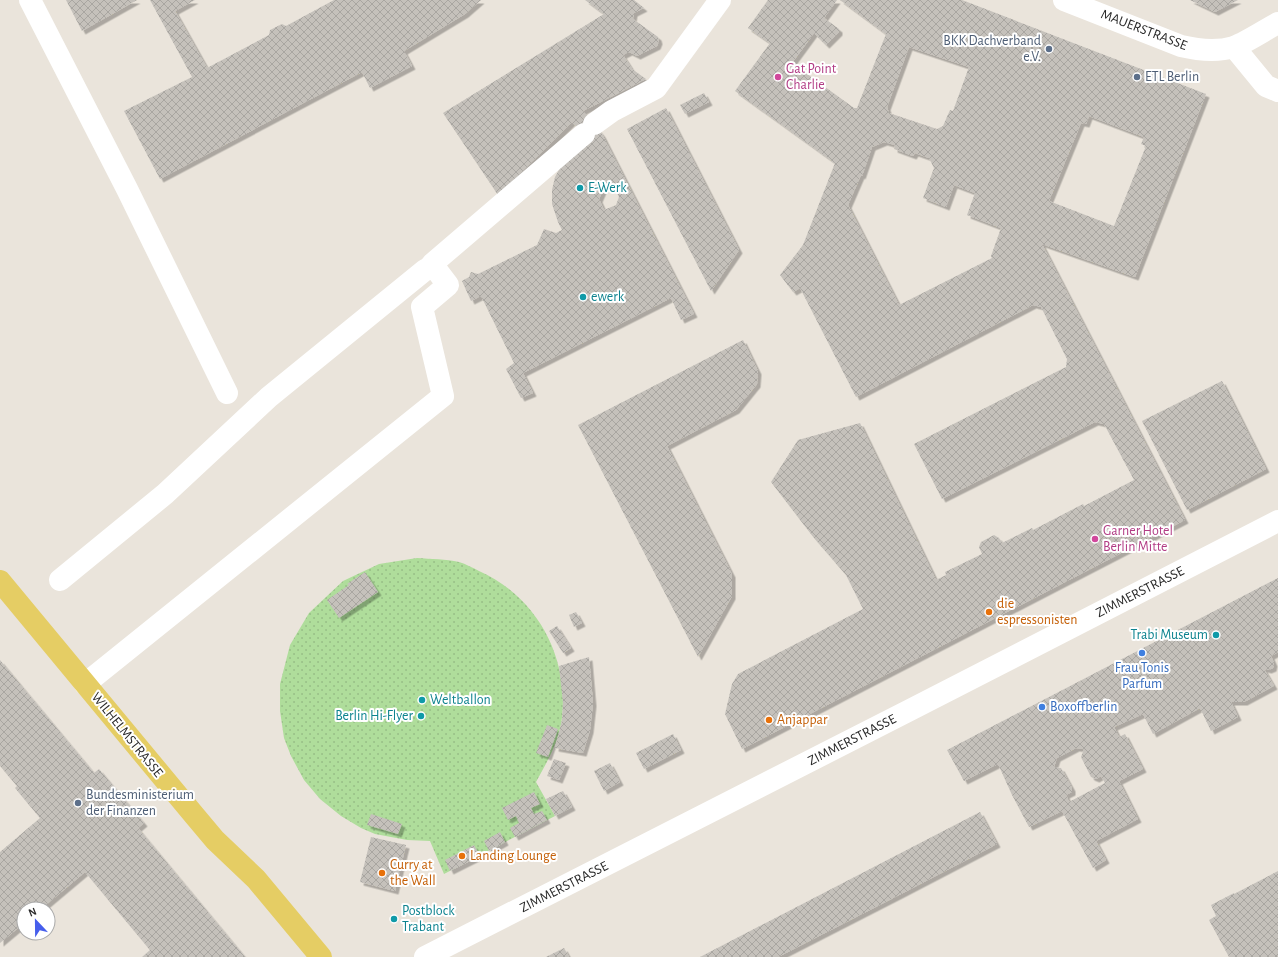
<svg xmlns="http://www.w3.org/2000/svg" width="1278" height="957" font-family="'Alegreya Sans',sans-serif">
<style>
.grass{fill:url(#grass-dots)}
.building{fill:url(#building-cross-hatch);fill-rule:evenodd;filter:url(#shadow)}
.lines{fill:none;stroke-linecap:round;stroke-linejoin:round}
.minor{stroke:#fff;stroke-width:22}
.major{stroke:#e5cd64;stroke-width:22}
.service-dot{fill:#5c6f8a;stroke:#fff;stroke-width:1.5}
.hotel-dot{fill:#d1479c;stroke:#fff;stroke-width:1.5}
.culture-dot{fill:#0f9aa8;stroke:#fff;stroke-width:1.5}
.food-dot{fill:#e8710a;stroke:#fff;stroke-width:1.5}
.shop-dot{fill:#3f7fe0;stroke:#fff;stroke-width:1.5}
.labels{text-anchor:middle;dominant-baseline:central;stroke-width:4;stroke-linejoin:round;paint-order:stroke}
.street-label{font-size:14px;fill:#282828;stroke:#fff}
.service-label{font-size:14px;fill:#4e5e75;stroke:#fff;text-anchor:start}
.hotel-label{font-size:14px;fill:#b23c85;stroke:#fff;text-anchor:start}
.culture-label{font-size:14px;fill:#0d838f;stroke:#fff;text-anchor:start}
.food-label{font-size:14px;fill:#c56008;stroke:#fff;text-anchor:start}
.shop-label{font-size:14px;fill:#366cbe;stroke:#fff}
</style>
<defs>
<pattern id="grass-dots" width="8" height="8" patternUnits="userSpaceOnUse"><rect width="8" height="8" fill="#afdd9b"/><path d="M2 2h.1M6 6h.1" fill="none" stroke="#97be86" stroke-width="1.8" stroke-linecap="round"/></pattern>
<pattern id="building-cross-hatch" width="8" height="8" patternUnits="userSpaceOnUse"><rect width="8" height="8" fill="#c5c1bb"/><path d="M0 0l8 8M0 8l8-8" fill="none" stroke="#a9a6a1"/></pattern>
<filter id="shadow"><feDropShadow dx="3.5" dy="3.5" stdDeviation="0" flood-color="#0004"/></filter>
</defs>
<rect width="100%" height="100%" fill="#eae4db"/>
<path class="grass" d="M 417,558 C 431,559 446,559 459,562 C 466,564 473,568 479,571 C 536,596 569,656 562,718 C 559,742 547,762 536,782 L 555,816 L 444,874 L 430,841 L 407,840 L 375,834 L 361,828 L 341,816 L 320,799 L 304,780 L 291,756 L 284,738 L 280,711 L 280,684 L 290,645 L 309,613 L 343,581 L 379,564 Z"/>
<g class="building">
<path d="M 66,0 L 137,0 L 82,31 Z"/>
<path d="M 150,0 L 195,0 L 175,11 L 207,68 L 269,35 L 270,30 L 282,24 L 286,26 L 334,0 L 481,0 L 465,14 L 404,51 L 412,66 L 370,88 L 362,72 L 160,179 L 124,111 L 192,77 Z"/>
<path d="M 585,0 L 634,0 L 644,8 L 634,13 L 633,19 L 658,37 L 659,41 L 657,46 L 637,56 L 629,52 L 623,55 L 632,69 L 646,79 L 583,111 L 602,134 L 694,314 L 681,320 L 671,298 L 523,373 L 533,393 L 521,398 L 506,369 L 514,363 L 481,296 L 471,301 L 462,281 L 469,277 L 471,272 L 478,274 L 537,245 L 544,229 L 556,233 L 562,230 L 558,222 L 552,204 L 552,190 L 555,177 L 561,166 L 591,142 L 572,122 L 498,195 L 443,113 L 604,14 ZM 613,185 L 619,197 L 616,205 L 604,210 L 599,199 L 603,190 Z"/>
<path d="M 768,0 L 837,0 L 824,18 L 839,29 L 839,32 L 826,45 L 814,33 L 792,63 L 854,108 L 857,108 L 886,34 L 840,0 L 962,0 L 1206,94 L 1135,277 L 1042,244 L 1185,520 L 742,749 L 725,714 L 732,684 L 738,674 L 863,609 L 846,575 L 814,538 L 771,482 L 798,440 L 860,423 L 936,580 L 946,575 L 945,572 L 982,554 L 979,547 L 981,542 L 994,535 L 999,538 L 1002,543 L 1032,528 L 1033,530 L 1083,504 L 1084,506 L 1134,480 L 1104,424 L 1095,422 L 942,499 L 914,444 L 1066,367 L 1067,359 L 1041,307 L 1033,305 L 856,397 L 800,288 L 793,292 L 780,275 L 803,245 L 835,163 L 735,91 L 770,43 L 748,28 ZM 909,47 L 969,67 L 953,111 L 950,110 L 943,126 L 937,129 L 889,113 L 887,107 ZM 1089,116 L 1144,137 L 1141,144 L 1146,146 L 1114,226 L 1049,201 L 1081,123 L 1086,124 ZM 884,142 L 895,145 L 894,149 L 913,156 L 915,153 L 929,158 L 934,168 L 923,198 L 946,207 L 954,185 L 975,193 L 967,215 L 1001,228 L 991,256 L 992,258 L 899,305 L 848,205 L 861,175 L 862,176 L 872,147 Z"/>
<path d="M 1190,0 L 1238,0 L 1215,12 Z"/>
<path d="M 704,93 L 709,102 L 685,114 L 680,105 Z"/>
<path d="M 666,108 L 739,250 L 711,291 L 627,129 Z"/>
<path d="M 743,340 L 758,371 L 757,384 L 736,410 L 667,446 L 732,574 L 732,596 L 698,657 L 578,425 Z"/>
<path d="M 1222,381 L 1266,469 L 1187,510 L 1142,421 Z"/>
<path d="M 365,572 L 378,592 L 339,618 L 327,600 L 349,585 L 347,584 Z"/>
<path d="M 1278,578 L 1278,652 L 1271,656 L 1274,663 L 1273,668 L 1268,670 L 1264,669 L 1274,686 L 1244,702 L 1231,702 L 1238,717 L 1211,731 L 1200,708 L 1153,734 L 1143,714 L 1114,727 L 1119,737 L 1125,734 L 1143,769 L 1119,781 L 1138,819 L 1096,841 L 1106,860 L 1093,868 L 1062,811 L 1029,827 L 1012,795 L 998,764 L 964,781 L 947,750 ZM 1076,748 L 1084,749 L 1081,757 L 1091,777 L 1096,779 L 1101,776 L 1105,783 L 1069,802 L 1066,795 L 1072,792 L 1072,788 L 1061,768 L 1054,767 L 1057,758 Z"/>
<path d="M 576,612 L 582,623 L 574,627 L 569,615 Z"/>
<path d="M 557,626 L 571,648 L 563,653 L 549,631 Z"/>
<path d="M 589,657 L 593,703 L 590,730 L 583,753 L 555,748 L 562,720 L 563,703 L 559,666 Z"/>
<path d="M 0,660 L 94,773 L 99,769 L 144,823 L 138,828 L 245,957 L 142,957 L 150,950 L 85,872 L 41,909 L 24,909 L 24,923 L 0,943 L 0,852 L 40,818 L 15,788 L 17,786 L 0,766 Z"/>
<path d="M 547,725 L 558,729 L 548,757 L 536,753 Z"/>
<path d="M 673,734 L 681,750 L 644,769 L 636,753 Z"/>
<path d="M 554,759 L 566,763 L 559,780 L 547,776 Z"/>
<path d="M 610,763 L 620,782 L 604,791 L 594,771 Z"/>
<path d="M 563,791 L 572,807 L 555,816 L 546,799 Z"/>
<path d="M 534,792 L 540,804 L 531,808 L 534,814 L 542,811 L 547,820 L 515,837 L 510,828 L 519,823 L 516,816 L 508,820 L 502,808 Z"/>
<path d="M 980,812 L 997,844 L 901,894 L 778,957 L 700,957 Z"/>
<path d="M 371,814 L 402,824 L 398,834 L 367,825 Z"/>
<path d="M 500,832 L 505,842 L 489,851 L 484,841 Z"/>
<path d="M 371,837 L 406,845 L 395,891 L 360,882 Z"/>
<path d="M 474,845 L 480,856 L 450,871 L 445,860 Z"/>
<path d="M 1278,871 L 1278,957 L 1229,957 L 1209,920 L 1216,916 L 1211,905 L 1234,893 L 1234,894 Z"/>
<path d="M 564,948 L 569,957 L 546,957 Z"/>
</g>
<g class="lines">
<g class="minor">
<path d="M 30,0 L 127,189 L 227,393"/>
<path d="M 1064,0 L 1181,46 C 1198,50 1217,52 1234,47 C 1247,42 1265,30 1278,23"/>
<path d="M 1234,47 L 1266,86 L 1278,91"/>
<path d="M 594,124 L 612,111 L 656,88 L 720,0"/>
<path d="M 60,580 L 165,494 L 269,397 L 425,270"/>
<path d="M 85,684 L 443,396 L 422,307 L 448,285 L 432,264 L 584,134"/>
<path d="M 425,957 L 910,710 L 1278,521"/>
</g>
<path class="major" d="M 0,581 L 194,815 L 215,840 L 256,879 L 321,957"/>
</g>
<g class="service-dot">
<circle cx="1049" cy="49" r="4"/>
<circle cx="1137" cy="77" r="4"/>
<circle cx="78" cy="803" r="4"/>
</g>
<g class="hotel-dot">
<circle cx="778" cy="77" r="4"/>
<circle cx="1095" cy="539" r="4"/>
</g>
<g class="culture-dot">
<circle cx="580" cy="188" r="4"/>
<circle cx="583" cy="297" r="4"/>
<circle cx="1216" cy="635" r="4"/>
<circle cx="422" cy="700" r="4"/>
<circle cx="421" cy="716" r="4"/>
<circle cx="394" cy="919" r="4"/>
</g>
<g class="food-dot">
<circle cx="989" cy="612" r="4"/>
<circle cx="769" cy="720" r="4"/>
<circle cx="462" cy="856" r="4"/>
<circle cx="382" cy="873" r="4"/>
</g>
<g class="shop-dot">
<circle cx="1142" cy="653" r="4"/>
<circle cx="1042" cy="707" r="4"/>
</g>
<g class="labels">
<g class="street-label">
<text transform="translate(1144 30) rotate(21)">MAUERSTRASSE</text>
<text transform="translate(1140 592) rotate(-27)">ZIMMERSTRASSE</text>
<text transform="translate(127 735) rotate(51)">WILHELMSTRASSE</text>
<text transform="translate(852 740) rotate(-27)">ZIMMERSTRASSE</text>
<text transform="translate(564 887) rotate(-27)">ZIMMERSTRASSE</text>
</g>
<g class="service-label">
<text x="1041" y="41" text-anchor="end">BKK Dachverband<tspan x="1041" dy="16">e.V.</tspan></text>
<text x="1145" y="77">ETL Berlin</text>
<text x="86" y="795">Bundesministerium<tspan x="86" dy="16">der Finanzen</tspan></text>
</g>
<g class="hotel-label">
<text x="786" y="69">Gat Point<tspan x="786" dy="16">Charlie</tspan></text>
<text x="1103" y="531">Garner Hotel<tspan x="1103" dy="16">Berlin Mitte</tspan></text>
</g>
<g class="culture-label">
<text x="588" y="188">E-Werk</text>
<text x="591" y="297">ewerk</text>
<text x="1208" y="635" text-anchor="end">Trabi Museum</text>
<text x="430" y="700">Weltballon</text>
<text x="413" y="716" text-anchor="end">Berlin Hi-Flyer</text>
<text x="402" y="911">Postblock<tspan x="402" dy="16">Trabant</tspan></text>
</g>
<g class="food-label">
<text x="997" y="604">die<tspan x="997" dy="16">espressonisten</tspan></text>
<text x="777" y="720">Anjappar</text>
<text x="470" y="856">Landing Lounge</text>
<text x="390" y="865">Curry at<tspan x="390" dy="16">the Wall</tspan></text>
</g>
<g class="shop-label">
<text x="1142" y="668">Frau Tonis<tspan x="1142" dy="16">Parfum</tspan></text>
<text x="1050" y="707" text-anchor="start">Boxoffberlin</text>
</g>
</g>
<g transform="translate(36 921) rotate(338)"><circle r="19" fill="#ffffff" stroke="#a9a9a9"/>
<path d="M0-3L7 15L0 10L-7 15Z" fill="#465eec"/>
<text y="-6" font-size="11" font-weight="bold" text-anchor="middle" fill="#282828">N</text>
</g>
</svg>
